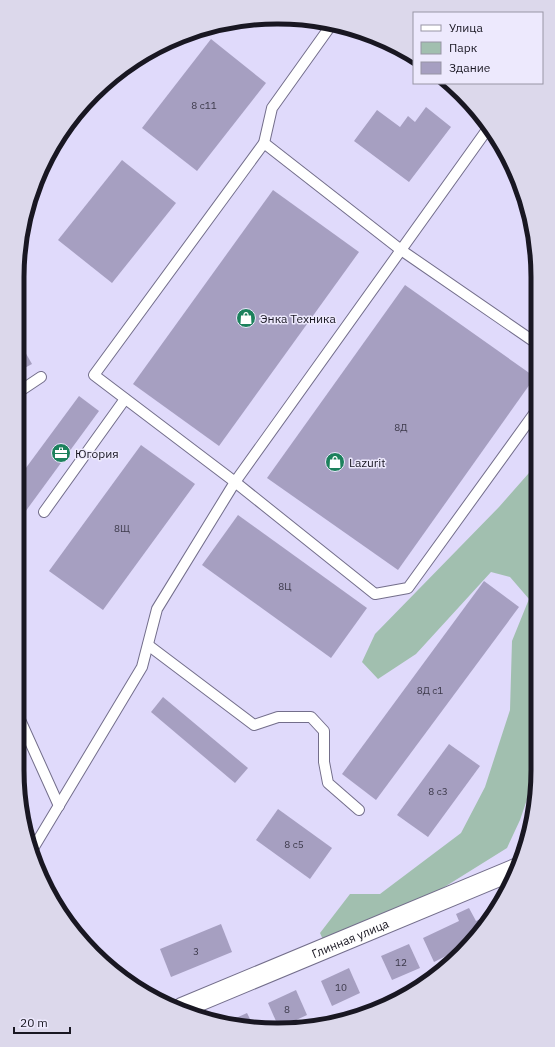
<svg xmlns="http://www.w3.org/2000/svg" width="555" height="1047" font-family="'IBM Plex Sans',sans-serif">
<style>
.green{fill:#a1bfaf}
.building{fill:#a69fc1}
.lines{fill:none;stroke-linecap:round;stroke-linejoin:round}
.lane-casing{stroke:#736e8b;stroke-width:12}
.street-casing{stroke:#736e8b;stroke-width:22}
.lane{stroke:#fff;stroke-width:10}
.street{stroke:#fff;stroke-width:20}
.labels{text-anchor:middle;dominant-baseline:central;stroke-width:3;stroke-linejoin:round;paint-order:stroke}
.number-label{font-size:10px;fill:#3c394a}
.poi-label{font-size:12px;fill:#191722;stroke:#ede9fd;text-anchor:start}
.street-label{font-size:12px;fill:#191722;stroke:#ede9fd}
.rim{fill:none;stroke:#191722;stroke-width:5}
</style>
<rect width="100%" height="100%" fill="#e0dafb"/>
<path class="green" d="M 536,465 L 537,770 L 520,820 L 507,848 L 422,901 L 325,944 L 320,933 L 350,894 L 380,894 L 461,833 L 485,787 L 510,710 L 512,641 L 529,599 L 510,577 L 491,572 L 416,654 L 378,679 L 362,662 L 375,634 L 499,507 Z"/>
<g class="building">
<path d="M 211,39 L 266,83 L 197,171 L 142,128 Z"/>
<path d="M 426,107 L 451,127 L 409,182 L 354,141 L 377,110 L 400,127 L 408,116 L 415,122 Z"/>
<path d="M 122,160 L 176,203 L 112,283 L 58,240 Z"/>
<path d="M 273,190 L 359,252 L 219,446 L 133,384 Z"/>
<path d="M 405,285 L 535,377 L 398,570 L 267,478 Z"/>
<path d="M 17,338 L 32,364 L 17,372 Z"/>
<path d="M 79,396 L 99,411 L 17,523 L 17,480 Z"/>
<path d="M 141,445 L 195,484 L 103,610 L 49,571 Z"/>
<path d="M 238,515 L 367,608 L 331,658 L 202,565 Z"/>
<path d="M 484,581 L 519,607 L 376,800 L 342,774 Z"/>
<path d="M 163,697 L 248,768 L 235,783 L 151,712 Z"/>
<path d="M 449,744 L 480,766 L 428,837 L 397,815 Z"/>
<path d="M 278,809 L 332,848 L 310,879 L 256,840 Z"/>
<path d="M 469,908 L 476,921 L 490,914 L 462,954 L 453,959 L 450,954 L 434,962 L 423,938 L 459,921 L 456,914 Z"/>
<path d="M 221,924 L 232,952 L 171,977 L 160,949 Z"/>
<path d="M 409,944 L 420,968 L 392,980 L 381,956 Z"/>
<path d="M 349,968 L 360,993 L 332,1006 L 321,981 Z"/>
<path d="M 296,990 L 307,1015 L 279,1028 L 268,1003 Z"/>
<path d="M 247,1013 L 253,1025 L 225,1023 Z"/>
</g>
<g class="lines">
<defs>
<g id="lane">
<path d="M 332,24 L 272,108 L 264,143 L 94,375 L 235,482 L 375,594 L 408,588 L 536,411"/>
<path d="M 264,143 L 401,250 L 536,343"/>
<path d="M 17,393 L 41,377"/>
<path d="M 44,512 L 125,399"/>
<path d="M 148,645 L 254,725 L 278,717 L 311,717 L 324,731 L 324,762 L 328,783 L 359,810"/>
<path d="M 17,713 L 59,806"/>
<path d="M 31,852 L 142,667 L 157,609 L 235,482 L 489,127"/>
</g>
<g id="street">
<path id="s1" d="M 182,1008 L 518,868"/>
</g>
</defs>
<use href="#lane" class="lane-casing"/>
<use href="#street" class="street-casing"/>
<use href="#lane" class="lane"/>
<use href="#street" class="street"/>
</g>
<defs>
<symbol id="shop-disc" viewBox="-11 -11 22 22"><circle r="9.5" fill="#1c815c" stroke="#ede9fd"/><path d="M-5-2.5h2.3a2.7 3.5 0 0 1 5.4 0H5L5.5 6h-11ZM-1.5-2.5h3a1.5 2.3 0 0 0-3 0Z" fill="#fff"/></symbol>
<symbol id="office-disc" viewBox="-11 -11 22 22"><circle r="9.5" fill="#1c815c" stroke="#ede9fd"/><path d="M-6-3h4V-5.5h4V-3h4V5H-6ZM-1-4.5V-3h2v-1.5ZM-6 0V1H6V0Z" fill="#fff"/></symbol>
</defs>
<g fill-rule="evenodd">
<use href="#shop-disc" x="235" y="307" width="22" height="22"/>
<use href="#office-disc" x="50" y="442" width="22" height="22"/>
<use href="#shop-disc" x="324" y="451" width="22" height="22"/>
</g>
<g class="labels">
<g class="number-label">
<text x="204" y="105">8 с11</text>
<text x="401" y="427">8Д</text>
<text x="122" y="528">8Щ</text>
<text x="285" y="586">8Ц</text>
<text x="430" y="690">8Д с1</text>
<text x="438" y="791">8 с3</text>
<text x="294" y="844">8 с5</text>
<text x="196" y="951">3</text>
<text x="401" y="962">12</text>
<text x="341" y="987">10</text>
<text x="287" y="1009">8</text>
</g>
<g class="poi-label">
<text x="260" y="318">Энка Техника</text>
<text x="75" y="453">Югория</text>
<text x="349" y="462">Lazurit</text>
</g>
<g class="street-label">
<text stroke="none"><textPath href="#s1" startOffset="182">Глинная улица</textPath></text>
</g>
</g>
<path d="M0 0H555V1047H0ZM277 24H278A253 253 0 0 1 531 277V770A253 253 0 0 1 278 1023H277A253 253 0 0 1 24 770V277A253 253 0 0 1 277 24Z" fill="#dcd8eb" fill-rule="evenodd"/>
<path class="rim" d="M277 24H278A253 253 0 0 1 531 277V770A253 253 0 0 1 278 1023H277A253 253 0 0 1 24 770V277A253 253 0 0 1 277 24Z"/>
<rect x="413" y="12" width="130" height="72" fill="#ede9fd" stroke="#9895a5"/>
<rect x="421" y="25" width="20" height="6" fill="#ffffff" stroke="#9895a5"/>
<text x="449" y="32" font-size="12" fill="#191722">Улица</text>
<rect x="421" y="42" width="20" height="12" fill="#a1bfaf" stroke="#9895a5"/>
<text x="449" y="52" font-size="12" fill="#191722">Парк</text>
<rect x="421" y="62" width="20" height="12" fill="#a69fc1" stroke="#9895a5"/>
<text x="449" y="72" font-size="12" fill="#191722">Здание</text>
<path d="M14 1027v6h56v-6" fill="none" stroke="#191722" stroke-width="2"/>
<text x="20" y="1027" font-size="12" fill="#191722" stroke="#ede9fd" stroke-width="3" paint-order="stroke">20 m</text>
</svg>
